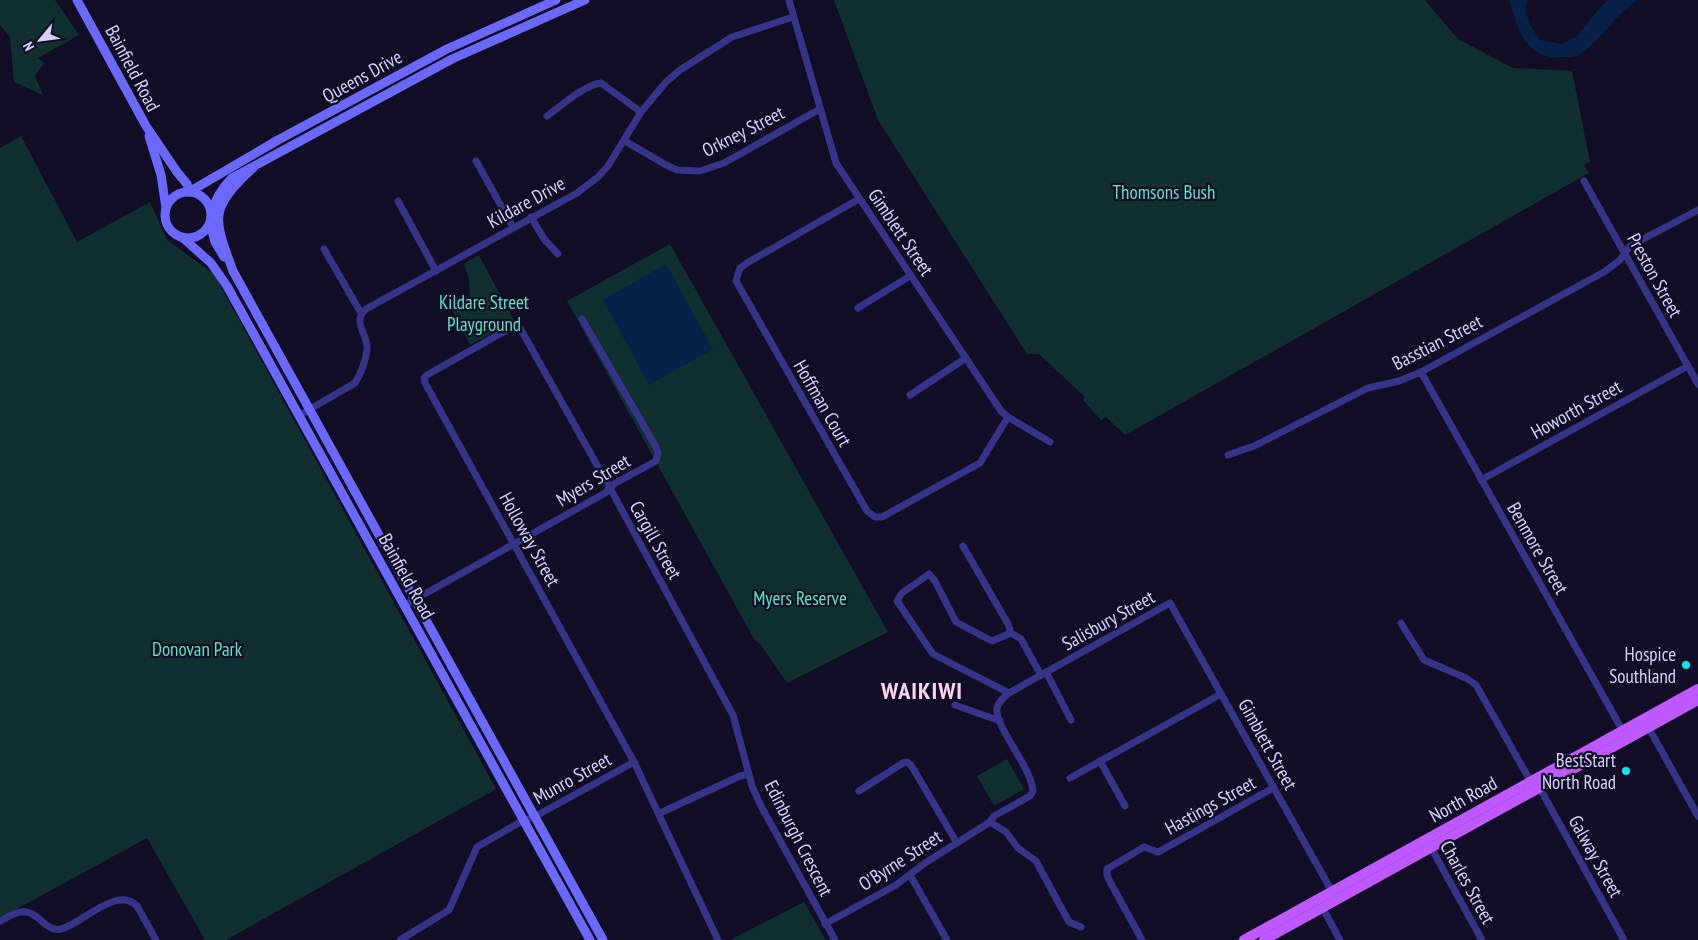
<svg xmlns="http://www.w3.org/2000/svg" width="1698" height="940" font-family="'PT Sans Narrow',sans-serif">
<style>
.green{fill:#0f302e}
.water{fill:#082149}
.lines{fill:none;stroke-linecap:round;stroke-linejoin:round}
.street{stroke:#363488;stroke-width:7}
.secondary{stroke:#6a68ff;stroke-width:9}
.primary{stroke:#be58ff;stroke-width:10}
.poi-dot{fill:#00e6fc;stroke:#110d25;stroke-width:2}
.labels{text-anchor:middle;dominant-baseline:central;stroke-width:4.5;stroke-linejoin:round;paint-order:stroke}
.street-label{font-size:19px;fill:#d5d1ff;stroke:#110d25}
.park-label{font-size:19px;fill:#53e8c1;stroke:#110d25}
.poi-label{font-size:19px;fill:#d5d1ff;stroke:#110d25;text-anchor:end}
.district-label{font-size:24px;font-weight:bold;letter-spacing:1px;fill:#ffd3ef;stroke:#110d25}
</style>
<rect width="100%" height="100%" fill="#110d25"/>
<g class="green">
<path d="M 0,0 L 55,0 L 79,35 L 38,58 L 44,63 L 35,76 L 43,95 L 14,82 L 10,37 L 0,25 Z"/>
<path d="M 834,0 L 1425,0 L 1458,39 L 1513,68 L 1572,71 L 1590,162 L 1584,165 L 1589,173 L 1125,435 L 1106,417 L 1101,420 L 1083,400 L 1085,397 L 1039,354 L 1027,354 L 878,120 Z"/>
<path d="M 21,136 L 77,242 L 150,202 L 167,240 L 214,274 L 496,789 L 226,940 L 205,940 L 147,838 L 0,918 L 0,148 Z"/>
<path d="M 670,244 L 888,632 L 787,683 L 761,645 L 754,639 L 567,301 Z"/>
<path d="M 479,255 L 514,321 L 470,345 L 452,309 L 470,296 L 469,279 L 464,264 Z"/>
<path d="M 1007,759 L 1024,789 L 994,806 L 977,776 Z"/>
<path d="M 804,902 L 826,940 L 730,940 Z"/>
</g>
<g class="water">
<path d="M 1510,0 L 1528,0 C 1522,14 1532,29 1540,40 L 1562,44 L 1577,36 L 1603,4 L 1608,0 L 1637,0 C 1616,15 1602,38 1582,53 C 1577,57 1569,57 1563,57 C 1528,62 1516,28 1510,0 Z"/>
<path d="M 666,264 L 713,349 L 649,385 L 603,300 Z"/>
</g>
<g class="lines">
<g class="street">
<path d="M 789,0 L 836,163 L 1001,411 L 1008,417 L 1050,442"/>
<path d="M 547,116 C 561,106 584,85 601,83 L 641,112"/>
<path d="M 625,141 L 666,165 L 677,170 L 700,171 L 724,163 L 820,109"/>
<path d="M 476,161 L 513,227"/>
<path d="M 1584,181 L 1698,384"/>
<path d="M 859,199 L 747,263 L 740,268 L 736,281 L 867,511 L 875,517 L 882,517 L 980,463 L 1008,417"/>
<path d="M 398,201 L 436,271"/>
<path d="M 531,217 L 544,239 L 558,254"/>
<path d="M 324,249 L 361,313"/>
<path d="M 858,308 L 910,276"/>
<path d="M 1421,372 L 1624,733"/>
<path d="M 910,395 L 966,358"/>
<path d="M 300,415 L 355,383 C 361,374 366,360 367,349 C 368,333 351,322 366,309 L 577,193 L 598,177 L 608,166 L 641,112 L 666,82 L 680,70 L 732,37 L 793,17"/>
<path d="M 1228,455 L 1254,446 L 1368,388 L 1399,381 L 1421,372 L 1604,272 L 1620,260 L 1630,246 L 1698,210"/>
<path d="M 1481,480 L 1688,366"/>
<path d="M 963,546 L 1008,624 L 1011,633 L 1021,639 L 1041,675"/>
<path d="M 405,605 L 605,493 L 614,484 L 656,461 L 658,453 L 656,447 L 582,319"/>
<path d="M 1401,623 L 1424,660 L 1466,678 L 1476,685 L 1527,775 L 1543,794 L 1624,940"/>
<path d="M 1046,672 L 1071,720"/>
<path d="M 1009,693 L 933,654 L 897,601 L 902,593 L 929,574 L 935,581 L 956,622 L 992,641 L 1011,633"/>
<path d="M 955,705 L 1000,721"/>
<path d="M 1647,725 L 1698,816"/>
<path d="M 1100,761 L 1125,806"/>
<path d="M 1070,778 L 1221,694"/>
<path d="M 859,791 L 903,763 L 907,762 L 911,765 L 957,843"/>
<path d="M 660,813 L 740,776 L 749,774"/>
<path d="M 990,822 L 1006,832 L 1018,848 L 1036,861 L 1069,922 L 1081,927"/>
<path d="M 1429,844 L 1482,940"/>
<path d="M 910,875 L 947,940"/>
<path d="M 1321,905 L 1340,940"/>
<path d="M 0,921 C 7,918 13,913 21,912 C 38,909 45,933 61,929 C 82,924 117,885 137,906 L 156,940"/>
<path d="M 825,924 L 896,885 L 925,863 L 990,822 L 994,816 L 1030,796 L 1033,791 C 1031,766 994,726 997,708 C 999,701 1004,697 1009,693 L 1170,603 L 1334,895"/>
<path d="M 400,940 L 449,910 L 477,847 L 524,820 L 534,817 L 634,762"/>
<path d="M 718,940 L 634,762 L 425,383 L 424,378 L 427,375 L 514,326 L 520,328 L 610,488 L 733,715 L 752,786 L 761,806 L 835,940"/>
<path d="M 1142,940 L 1109,880 L 1107,874 L 1107,869 L 1144,847 L 1158,852 L 1162,850 L 1273,788"/>
</g>
<g class="secondary">
<path d="M 77,0 L 146,126 L 177,172 L 187,184 L 189,192 L 278,140 L 447,49 L 556,0"/>
<path d="M 149,136 L 161,175 L 166,208"/>
<path d="M 253,168 C 209,209 213,217 233,271 L 603,940"/>
<circle cx="188" cy="215" r="23"/>
<path d="M 212,213 C 215,198 222,188 232,178 L 452,59 L 585,0"/>
<path d="M 210,223 L 215,242 L 224,257"/>
<path d="M 183,238 L 211,263 L 227,286 L 590,940"/>
</g>
<g class="primary">
<path d="M 1244,940 L 1698,689"/>
<path d="M 1264,940 L 1698,700"/>
</g>
</g>
<g class="poi-dot">
<circle cx="1686" cy="665" r="5"/>
<circle cx="1626" cy="771" r="5"/>
</g>
<g class="labels">
<g class="street-label">
<text transform="translate(133 68) rotate(62)">Bainfield Road</text>
<text transform="translate(362 76) rotate(-29)">Queens Drive</text>
<text transform="translate(743 131) rotate(-27)">Orkney Street</text>
<text transform="translate(526 202) rotate(-29)">Kildare Drive</text>
<text transform="translate(901 232) rotate(56)">Gimblett Street</text>
<text transform="translate(1655 275) rotate(61)">Preston Street</text>
<text transform="translate(1437 342) rotate(-27)">Basstian Street</text>
<text transform="translate(823 403) rotate(60)">Hoffman Court</text>
<text transform="translate(1576 409) rotate(-29)">Howorth Street</text>
<text transform="translate(593 480) rotate(-31)">Myers Street</text>
<text transform="translate(530 539) rotate(61)">Holloway Street</text>
<text transform="translate(656 540) rotate(61)">Cargill Street</text>
<text transform="translate(1538 548) rotate(60)">Benmore Street</text>
<text transform="translate(407 576) rotate(61)">Bainfield Road</text>
<text transform="translate(1108 620) rotate(-29)">Salisbury Street</text>
<text transform="translate(1268 744) rotate(61)">Gimblett Street</text>
<text transform="translate(572 778) rotate(-29)">Munro Street</text>
<text transform="translate(1463 799) rotate(-29)">North Road</text>
<text transform="translate(1210 805) rotate(-29)">Hastings Street</text>
<text transform="translate(799 838) rotate(63)">Edinburgh Crescent</text>
<text transform="translate(1596 856) rotate(61)">Galway Street</text>
<text transform="translate(900 860) rotate(-33)">O'Byrne Street</text>
<text transform="translate(1468 882) rotate(61)">Charles Street</text>
</g>
<g class="park-label">
<text x="1164" y="192">Thomsons Bush</text>
<text x="484" y="302">Kildare Street<tspan x="484" dy="22">Playground</tspan></text>
<text x="800" y="598">Myers Reserve</text>
<text x="197" y="649">Donovan Park</text>
</g>
<g class="poi-label">
<text x="1676" y="654">Hospice<tspan x="1676" dy="22">Southland</tspan></text>
<text x="1616" y="760">BestStart<tspan x="1616" dy="22">North Road</tspan></text>
</g>
<g class="district-label">
<text x="922" y="690">WAIKIWI</text>
</g>
</g>
<g transform="translate(40 40) rotate(241)" stroke="#110d25" stroke-width="4" paint-order="stroke">
<path d="M0-4L9 19L0 12L-9 19Z" fill="#d5d1ff"/>
<text y="-8" font-size="14" font-weight="bold" text-anchor="middle" fill="#d5d1ff">N</text>
</g>
</svg>
